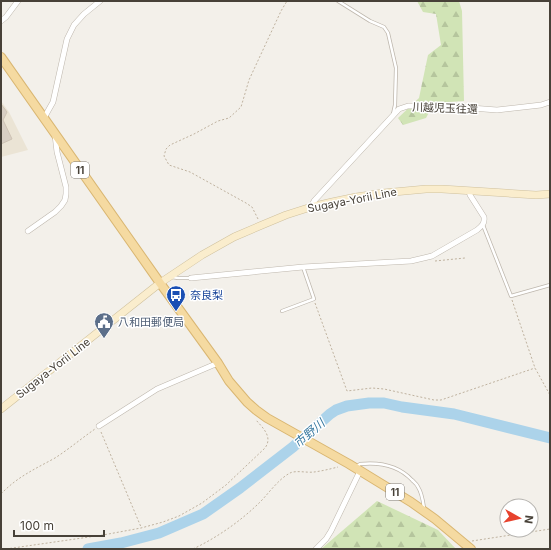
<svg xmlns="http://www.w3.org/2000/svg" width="551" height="550" font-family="Inter,'Noto Sans JP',sans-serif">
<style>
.education{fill:#ebe4d5}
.forest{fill:url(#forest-firs)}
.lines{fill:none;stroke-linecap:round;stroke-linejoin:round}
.river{stroke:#acd3ea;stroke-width:11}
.building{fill:#d7cec3;stroke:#cec3b4}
.lane-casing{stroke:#beb7ad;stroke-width:4}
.street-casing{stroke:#beb7ad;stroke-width:6}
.secondary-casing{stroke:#cfc09d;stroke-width:8}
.primary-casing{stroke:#d9b672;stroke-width:10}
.path{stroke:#bfb29f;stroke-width:1;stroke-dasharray:2 2;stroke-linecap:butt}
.lane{stroke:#fff;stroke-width:2.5}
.street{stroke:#fff;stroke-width:5}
.secondary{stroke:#faedcd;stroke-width:7}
.primary{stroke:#f5daa1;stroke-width:8}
.labels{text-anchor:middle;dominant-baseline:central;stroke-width:3;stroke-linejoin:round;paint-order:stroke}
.shield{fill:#fff;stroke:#7e7a74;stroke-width:1}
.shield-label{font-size:10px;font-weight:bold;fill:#474138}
.street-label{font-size:11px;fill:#474138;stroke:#fff}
.transit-label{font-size:11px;fill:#164399;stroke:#fff;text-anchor:start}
.service-label{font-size:11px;fill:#4e5e75;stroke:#fff;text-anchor:start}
.water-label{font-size:12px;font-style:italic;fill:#397aa1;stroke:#fff}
</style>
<defs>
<pattern id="forest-firs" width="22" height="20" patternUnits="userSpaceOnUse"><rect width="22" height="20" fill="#d1e4b6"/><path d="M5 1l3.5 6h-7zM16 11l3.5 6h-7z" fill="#b5c59d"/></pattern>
</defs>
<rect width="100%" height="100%" fill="#f3f0ea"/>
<path class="education" d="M 1,101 L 9,112 L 28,150 L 1,157 Z"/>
<g class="forest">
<path d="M 417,1 L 459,1 L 462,11 L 464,101 L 434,103 L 426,118 L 403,125 L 398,118 L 419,98 L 428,55 L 441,45 L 436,14 L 423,12 Z"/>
<path d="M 377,501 L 438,530 L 456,549 L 321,549 Z"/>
</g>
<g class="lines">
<path class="river" d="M 88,549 L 121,543 L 159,533 L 203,514 L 240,488 L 293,447 L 330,414 L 336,410 L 347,406 L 369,403 L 384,403 L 402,407 L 454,414 L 550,438"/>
</g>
<path class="building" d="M 1,104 L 7,112 L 3,120 L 12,139 L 1,144 Z"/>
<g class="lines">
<defs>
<g id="lane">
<path d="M 338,1 L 370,21 L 384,27 L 388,33 L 396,68 L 395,105 L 393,114"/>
<path d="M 483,225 L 511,296 L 550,285"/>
<path d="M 172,277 L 178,278 L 191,278"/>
<path d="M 282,311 L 314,299 L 303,267"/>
<path d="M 356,467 L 360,464 C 379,462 398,465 412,480 C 414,482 417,484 418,487 C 422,493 423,501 424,508"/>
</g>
<g id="street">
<path d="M 1,21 L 6,17 L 18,1"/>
<path d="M 44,118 L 53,102 L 67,39 L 74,25 L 84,14 L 100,1"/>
<path d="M 311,207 L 314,201 L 399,109 L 408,106 L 445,106 L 497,110 L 541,105 L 550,102"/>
<path d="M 28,231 L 55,212 L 61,206 L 65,200 L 66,194 L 66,187 L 57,152 L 55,135"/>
<path d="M 191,278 L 303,267 L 411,261 L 432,256 L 477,230 C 482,226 485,223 484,217 L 470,195 L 469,191"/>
<path d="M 99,426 L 157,389 L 218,363"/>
<path d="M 316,549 L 326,539 L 331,531 L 360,471"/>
</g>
<path id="secondary" d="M 1,409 L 160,283 L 202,255 L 234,237 L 262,225 L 286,215 L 311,207 L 332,202 L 356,197 L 383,193 L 426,189 L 442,189 L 536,195 L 550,194"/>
<path id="primary" d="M 1,57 L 160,283 L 218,363 L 229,381 L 247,402 L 256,410 L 267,418 L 349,464 L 411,502 L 435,519 L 471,549"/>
</defs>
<use href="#lane" class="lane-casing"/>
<use href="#street" class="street-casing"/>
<use href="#secondary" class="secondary-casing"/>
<use href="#primary" class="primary-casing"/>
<g class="path">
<path d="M 258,219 L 252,207 L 246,203 L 190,172 L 169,165 L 164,156 L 166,149 L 170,145 L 194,134 L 218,121 L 229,118 L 241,107 L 249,80 L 281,11 L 287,1"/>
<path d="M 435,261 L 465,258"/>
<path d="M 512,300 L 535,368 L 550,395"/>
<path d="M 315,303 L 347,391 L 372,388 L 384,389 L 434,400 L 441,400 L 535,368"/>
<path d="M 101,432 L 141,527"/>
<path d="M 1,494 C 17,477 35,469 55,458 C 69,449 82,438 95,429"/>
<path d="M 472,541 L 550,529"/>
<path d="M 6,549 L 103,535 L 141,528 L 163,522 L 179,516 L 202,503 L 226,485 L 265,448 C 273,437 263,428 256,420"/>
<path d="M 193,549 C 216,538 238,523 257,505 C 267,496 277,480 290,473 C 296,470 307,473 314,472 C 322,471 330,469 338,467"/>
</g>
<use href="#lane" class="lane"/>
<use href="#street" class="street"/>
<use href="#secondary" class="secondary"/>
<use href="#primary" class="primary"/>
</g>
<defs>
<symbol id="bus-pin" viewBox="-11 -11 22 30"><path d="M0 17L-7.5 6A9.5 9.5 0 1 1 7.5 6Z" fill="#1a4fb4" stroke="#fff"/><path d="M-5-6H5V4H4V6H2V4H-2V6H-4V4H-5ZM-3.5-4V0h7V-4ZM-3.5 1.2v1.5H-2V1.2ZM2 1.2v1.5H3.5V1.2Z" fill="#fff"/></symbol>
<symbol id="civic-pin" viewBox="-11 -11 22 30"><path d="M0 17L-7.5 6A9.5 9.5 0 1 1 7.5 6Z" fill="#5c6f8a" stroke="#fff"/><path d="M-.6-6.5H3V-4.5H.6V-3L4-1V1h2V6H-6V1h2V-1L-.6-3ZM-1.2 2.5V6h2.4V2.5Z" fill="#fff"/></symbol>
</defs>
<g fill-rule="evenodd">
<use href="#bus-pin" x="165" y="284" width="22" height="30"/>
<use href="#civic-pin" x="93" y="311" width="22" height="30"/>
</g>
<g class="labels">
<g class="shield">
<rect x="71" y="162" width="18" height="16" rx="3"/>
<rect x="386" y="484" width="18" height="16" rx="3"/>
</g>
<g class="shield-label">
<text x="80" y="170">11</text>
<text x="395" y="492">11</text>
</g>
<g class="street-label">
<text transform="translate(445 108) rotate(2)">川越児玉往還</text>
<text transform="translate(352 200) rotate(-11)">Sugaya-Yorii Line</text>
<text transform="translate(53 368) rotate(-38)">Sugaya-Yorii Line</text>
</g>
<g class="transit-label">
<text x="190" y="295">奈良梨</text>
</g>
<g class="service-label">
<text x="118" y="322">八和田郵便局</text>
</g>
<g class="water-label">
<text transform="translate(309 433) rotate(-41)">市野川</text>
</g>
</g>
<rect width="551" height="550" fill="none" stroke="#474138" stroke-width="4"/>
<g transform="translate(519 518) rotate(98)"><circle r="19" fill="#ffffff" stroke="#b5b3af"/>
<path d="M0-3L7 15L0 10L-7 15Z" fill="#e7422d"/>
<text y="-6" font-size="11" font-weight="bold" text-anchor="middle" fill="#474138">N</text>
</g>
<path d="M14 530v6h90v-6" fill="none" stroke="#474138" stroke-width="2"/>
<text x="20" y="530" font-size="12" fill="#474138" stroke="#ffffff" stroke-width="3" paint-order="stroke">100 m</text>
</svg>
